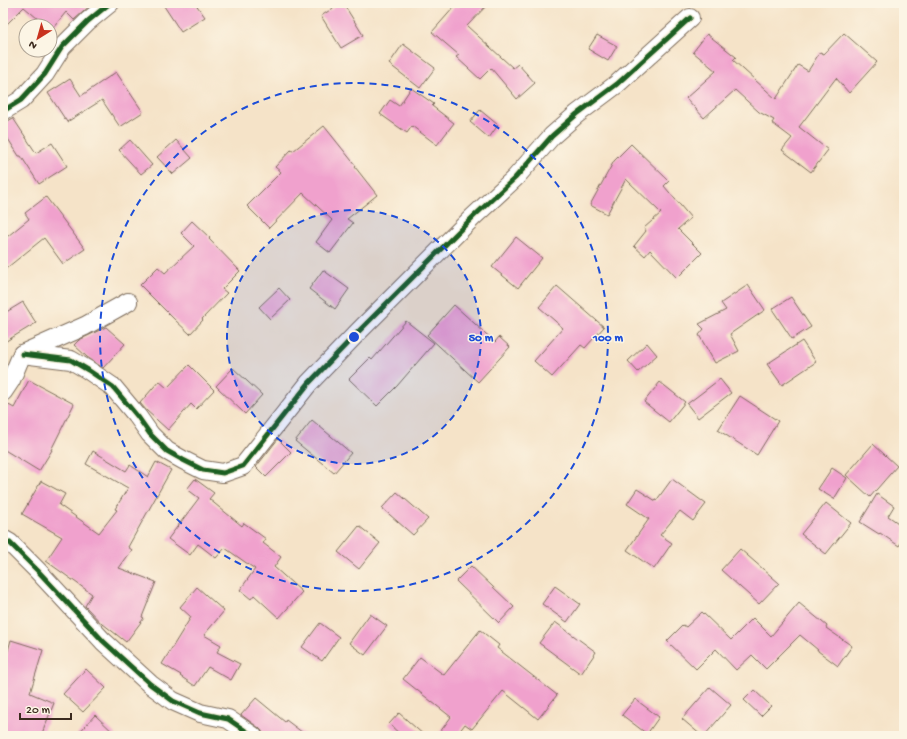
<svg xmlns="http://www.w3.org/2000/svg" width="907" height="739" font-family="'Gochi Hand',sans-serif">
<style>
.building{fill:#f0a1cd}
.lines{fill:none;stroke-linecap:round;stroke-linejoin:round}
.street-casing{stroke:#7c6b5a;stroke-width:20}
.street{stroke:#fff;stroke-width:18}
.cycleway-casing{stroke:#fcf5e5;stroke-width:8}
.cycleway{stroke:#1b5e20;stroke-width:5}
.ring{fill:none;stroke:#1d4ed8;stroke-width:2;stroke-dasharray:7 5}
.centre{fill:#1d4ed8;stroke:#fcf5e5;stroke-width:2}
.ring-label{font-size:12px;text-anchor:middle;font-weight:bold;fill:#1d4ed8;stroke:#fcf5e5;stroke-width:3;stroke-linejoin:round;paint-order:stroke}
</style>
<rect width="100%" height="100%" fill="#fcf5e5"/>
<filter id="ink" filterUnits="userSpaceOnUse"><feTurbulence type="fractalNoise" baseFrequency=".025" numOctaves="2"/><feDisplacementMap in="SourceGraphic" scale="8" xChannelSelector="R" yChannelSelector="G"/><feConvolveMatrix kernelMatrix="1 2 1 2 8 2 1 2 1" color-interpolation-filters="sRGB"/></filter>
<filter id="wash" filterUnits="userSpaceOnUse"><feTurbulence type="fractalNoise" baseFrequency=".012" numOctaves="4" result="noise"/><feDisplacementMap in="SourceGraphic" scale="16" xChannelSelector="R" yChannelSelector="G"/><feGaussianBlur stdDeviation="0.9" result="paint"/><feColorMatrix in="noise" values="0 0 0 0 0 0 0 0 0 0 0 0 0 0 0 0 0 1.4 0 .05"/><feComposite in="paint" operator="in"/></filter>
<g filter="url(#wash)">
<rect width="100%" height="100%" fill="#f5e3c8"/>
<g id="blocks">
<g class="building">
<path d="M 3,3 L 93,3 L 74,20 L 66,12 L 53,28 L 45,22 L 44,24 L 24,7 L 3,28 Z"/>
<path d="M 162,3 L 195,3 L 205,17 L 181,32 Z"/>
<path d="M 341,3 L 343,3 L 363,35 L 341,48 L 321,16 Z"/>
<path d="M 462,3 L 489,3 L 467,26 L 513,68 L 518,64 L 535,83 L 517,99 L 491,68 L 480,79 L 456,57 L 459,55 L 432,32 L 455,6 L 457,7 Z"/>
<path d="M 844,33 L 877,62 L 849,93 L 836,78 L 799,127 L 828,150 L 811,172 L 782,150 L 792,138 L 772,123 L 774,120 L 759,112 L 735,90 L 704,118 L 686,98 L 716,71 L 693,52 L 707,34 L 736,57 L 733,60 L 776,99 L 798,65 L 808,71 L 820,52 L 824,54 Z"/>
<path d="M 597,35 L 617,46 L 608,61 L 588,49 Z"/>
<path d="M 403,44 L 435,68 L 420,88 L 389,64 Z"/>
<path d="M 116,72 L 143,112 L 120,127 L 102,100 L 67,122 L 48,93 L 70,79 L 81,96 Z"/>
<path d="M 411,88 L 434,104 L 432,106 L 454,123 L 437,145 L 412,126 L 407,133 L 380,114 L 390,100 L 399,106 Z"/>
<path d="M 480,110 L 498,125 L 489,138 L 470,122 Z"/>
<path d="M 13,118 L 36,153 L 52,143 L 67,166 L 39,184 L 21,156 L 19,156 L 3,131 L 3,124 Z"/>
<path d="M 324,126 L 356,166 L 355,167 L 377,195 L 347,219 L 353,223 L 330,253 L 316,242 L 332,220 L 303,193 L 269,228 L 247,206 L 281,172 L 275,167 L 291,150 L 293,151 Z"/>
<path d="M 130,140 L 152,165 L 141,174 L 119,150 Z"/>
<path d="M 176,140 L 192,158 L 173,174 L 157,157 Z"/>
<path d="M 631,144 L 669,181 L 664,186 L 691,218 L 678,229 L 702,253 L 677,278 L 650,250 L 645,256 L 634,246 L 646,231 L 644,228 L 661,213 L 626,179 L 607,214 L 590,205 L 614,161 Z"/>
<path d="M 46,197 L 85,249 L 63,264 L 44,238 L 3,271 L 3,240 L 29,219 L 25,213 Z"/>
<path d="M 192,221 L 210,238 L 209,239 L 240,271 L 222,289 L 227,293 L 202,319 L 203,320 L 190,334 L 174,319 L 140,285 L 158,267 L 165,273 L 194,246 L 181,233 Z"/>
<path d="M 516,237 L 542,258 L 518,288 L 492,267 Z"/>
<path d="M 323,270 L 349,289 L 335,309 L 309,289 Z"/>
<path d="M 748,285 L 765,310 L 730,334 L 739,351 L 715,363 L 699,335 L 704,329 L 699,324 L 726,310 L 721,303 Z"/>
<path d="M 557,286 L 604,327 L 585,348 L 581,345 L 552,377 L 534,361 L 563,328 L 539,307 Z"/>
<path d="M 279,288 L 290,300 L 270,319 L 259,307 Z"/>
<path d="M 791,297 L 811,327 L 792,339 L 772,309 Z"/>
<path d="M 23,302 L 36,323 L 3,343 L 3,314 Z"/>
<path d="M 454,305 L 495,342 L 499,337 L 510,347 L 478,382 L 427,335 Z"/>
<path d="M 406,321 L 434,343 L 397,386 L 377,406 L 349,379 L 370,358 L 372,360 Z"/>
<path d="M 106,327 L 125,344 L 103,368 L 87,357 L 74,345 L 79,340 Z"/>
<path d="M 802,341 L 816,362 L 782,385 L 767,364 Z"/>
<path d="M 647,343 L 657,355 L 638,372 L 628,361 Z"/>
<path d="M 189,365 L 214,390 L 196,409 L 191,404 L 168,430 L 146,410 L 140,403 L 159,381 L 167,388 Z"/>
<path d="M 233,368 L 262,395 L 245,414 L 216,386 Z"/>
<path d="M 720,379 L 731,393 L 698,418 L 687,404 Z"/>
<path d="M 29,380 L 74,404 L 51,450 L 52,450 L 39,471 L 3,449 L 3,413 L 7,404 L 14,408 Z"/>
<path d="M 660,382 L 685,402 L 669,422 L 644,402 Z"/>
<path d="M 740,396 L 778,421 L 757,455 L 718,430 Z"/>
<path d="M 312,420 L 351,453 L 334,473 L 295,441 Z"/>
<path d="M 278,439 L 291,452 L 266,477 L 256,467 Z"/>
<path d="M 873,444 L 897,466 L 870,497 L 846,475 Z"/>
<path d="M 93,451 L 126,471 L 130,465 L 148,477 L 156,462 L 171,470 L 128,547 L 132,550 L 119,568 L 156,582 L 142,617 L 144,618 L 126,642 L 103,624 L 103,625 L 85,606 L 92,594 L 46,561 L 62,537 L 22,514 L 41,481 L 65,494 L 59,505 L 99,533 L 117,510 L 115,509 L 128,488 L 86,464 Z"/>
<path d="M 832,468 L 847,478 L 834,499 L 818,489 Z"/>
<path d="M 195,479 L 214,493 L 209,499 L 242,526 L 244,523 L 266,539 L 263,543 L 281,557 L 274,567 L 302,592 L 279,618 L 254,595 L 251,599 L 240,590 L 255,569 L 225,548 L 216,558 L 198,544 L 190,555 L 168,539 L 199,498 L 187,489 Z"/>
<path d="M 672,479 L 706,504 L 693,521 L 680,511 L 660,535 L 672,543 L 654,569 L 627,550 L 649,519 L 627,504 L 637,489 L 656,501 Z"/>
<path d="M 397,492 L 428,519 L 413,535 L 382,508 Z"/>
<path d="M 877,494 L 894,506 L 888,516 L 904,527 L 904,538 L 899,546 L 880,533 L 879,534 L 860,522 Z"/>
<path d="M 826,503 L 851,523 L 826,554 L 801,534 Z"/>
<path d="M 359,526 L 380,543 L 359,569 L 338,552 Z"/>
<path d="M 740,549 L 779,583 L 759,604 L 721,570 Z"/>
<path d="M 471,566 L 514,607 L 499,623 L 456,581 Z"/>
<path d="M 555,586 L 580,604 L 567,622 L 542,604 Z"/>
<path d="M 197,587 L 224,611 L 204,635 L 221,645 L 217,652 L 240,664 L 231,680 L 208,667 L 195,686 L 180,676 L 181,675 L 162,664 L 191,617 L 180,607 Z"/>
<path d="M 799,603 L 827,626 L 826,628 L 852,646 L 838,666 L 818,651 L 818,650 L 800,635 L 766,669 L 752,655 L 736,670 L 716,649 L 696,669 L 667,641 L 683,625 L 686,627 L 702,612 L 731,640 L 753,618 L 771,636 Z"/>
<path d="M 370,614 L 387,626 L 365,655 L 349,643 Z"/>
<path d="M 555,622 L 596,652 L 581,674 L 539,643 Z"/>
<path d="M 320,623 L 339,637 L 322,661 L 302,647 Z"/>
<path d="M 480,630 L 499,645 L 497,648 L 557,695 L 538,719 L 503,691 L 472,729 L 465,724 L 456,736 L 437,736 L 451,717 L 403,679 L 420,657 L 444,675 Z"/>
<path d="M 11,640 L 43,650 L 30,693 L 54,703 L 41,736 L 3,736 L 3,668 Z"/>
<path d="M 86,669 L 106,688 L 83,712 L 63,694 Z"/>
<path d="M 710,687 L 731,705 L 704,736 L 702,736 L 682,719 Z"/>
<path d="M 754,690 L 771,706 L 761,716 L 744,700 Z"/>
<path d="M 256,698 L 285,722 L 286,720 L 307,736 L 263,736 L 262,731 L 259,728 L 241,715 Z"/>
<path d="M 635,699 L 659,717 L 647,734 L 622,715 Z"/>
<path d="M 399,713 L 425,736 L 402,736 L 389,724 Z"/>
<path d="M 95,715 L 117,736 L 76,736 Z"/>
</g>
</g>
</g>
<g filter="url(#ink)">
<use href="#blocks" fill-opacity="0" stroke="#7c6b5a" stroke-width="1"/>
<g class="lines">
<defs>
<g id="street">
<path d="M 3,111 L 21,100 L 45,74 L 62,47 L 88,21 L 110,3"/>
<path d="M 22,354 L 71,360 L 88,370 L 113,387 L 138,417 L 150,434 L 167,451 L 183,460 L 203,470 L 223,473 L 243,466 L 309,383 L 359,331 L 473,217 L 515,178 L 552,136 L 577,114 L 617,84 L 690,18"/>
<path d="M 3,392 L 11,380 L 22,354 L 85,326 L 128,302"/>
<path d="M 3,539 L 10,543 L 38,571 L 103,641 L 150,684 L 173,701 L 200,713 L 228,719 L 253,736"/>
</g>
</defs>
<use href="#street" class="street-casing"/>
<use href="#street" class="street"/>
<defs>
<g id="cycleway">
<path d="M 3,111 L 21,100 L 45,74 L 62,47 L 88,21 L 110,3"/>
<path d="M 22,354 L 71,360 L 88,370 L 113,387 L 138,417 L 150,434 L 167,451 L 183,460 L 203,470 L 223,473 L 243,466 L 309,383 L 359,331 L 473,217 L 515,178 L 552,136 L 577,114 L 617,84 L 690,18"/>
<path d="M 3,539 L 10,543 L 38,571 L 103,641 L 150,684 L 173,701 L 200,713 L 228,719 L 253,736"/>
</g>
</defs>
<use href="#cycleway" class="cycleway-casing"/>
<use href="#cycleway" class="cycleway"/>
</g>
</g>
<circle cx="354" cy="337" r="127" fill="#1d4ed8" fill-opacity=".12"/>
<g class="ring">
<circle cx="354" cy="337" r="127"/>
<circle cx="354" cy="337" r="254"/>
</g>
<circle cx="354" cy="337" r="6" class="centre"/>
<g class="ring-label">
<text x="481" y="341">50 m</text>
<text x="608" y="341">100 m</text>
</g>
<rect width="907" height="739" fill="none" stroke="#fcf5e5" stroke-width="16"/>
<g transform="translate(38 38) rotate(217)"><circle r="19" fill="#fcf5e5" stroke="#afa495"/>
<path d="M0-3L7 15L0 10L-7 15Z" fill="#c8321e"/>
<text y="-6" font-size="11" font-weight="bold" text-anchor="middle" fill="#3b2a1e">N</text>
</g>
<path d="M20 713v6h51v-6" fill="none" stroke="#3b2a1e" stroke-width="2"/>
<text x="26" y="713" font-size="12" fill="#3b2a1e" stroke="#fcf5e5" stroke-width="3" paint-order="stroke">20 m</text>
</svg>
